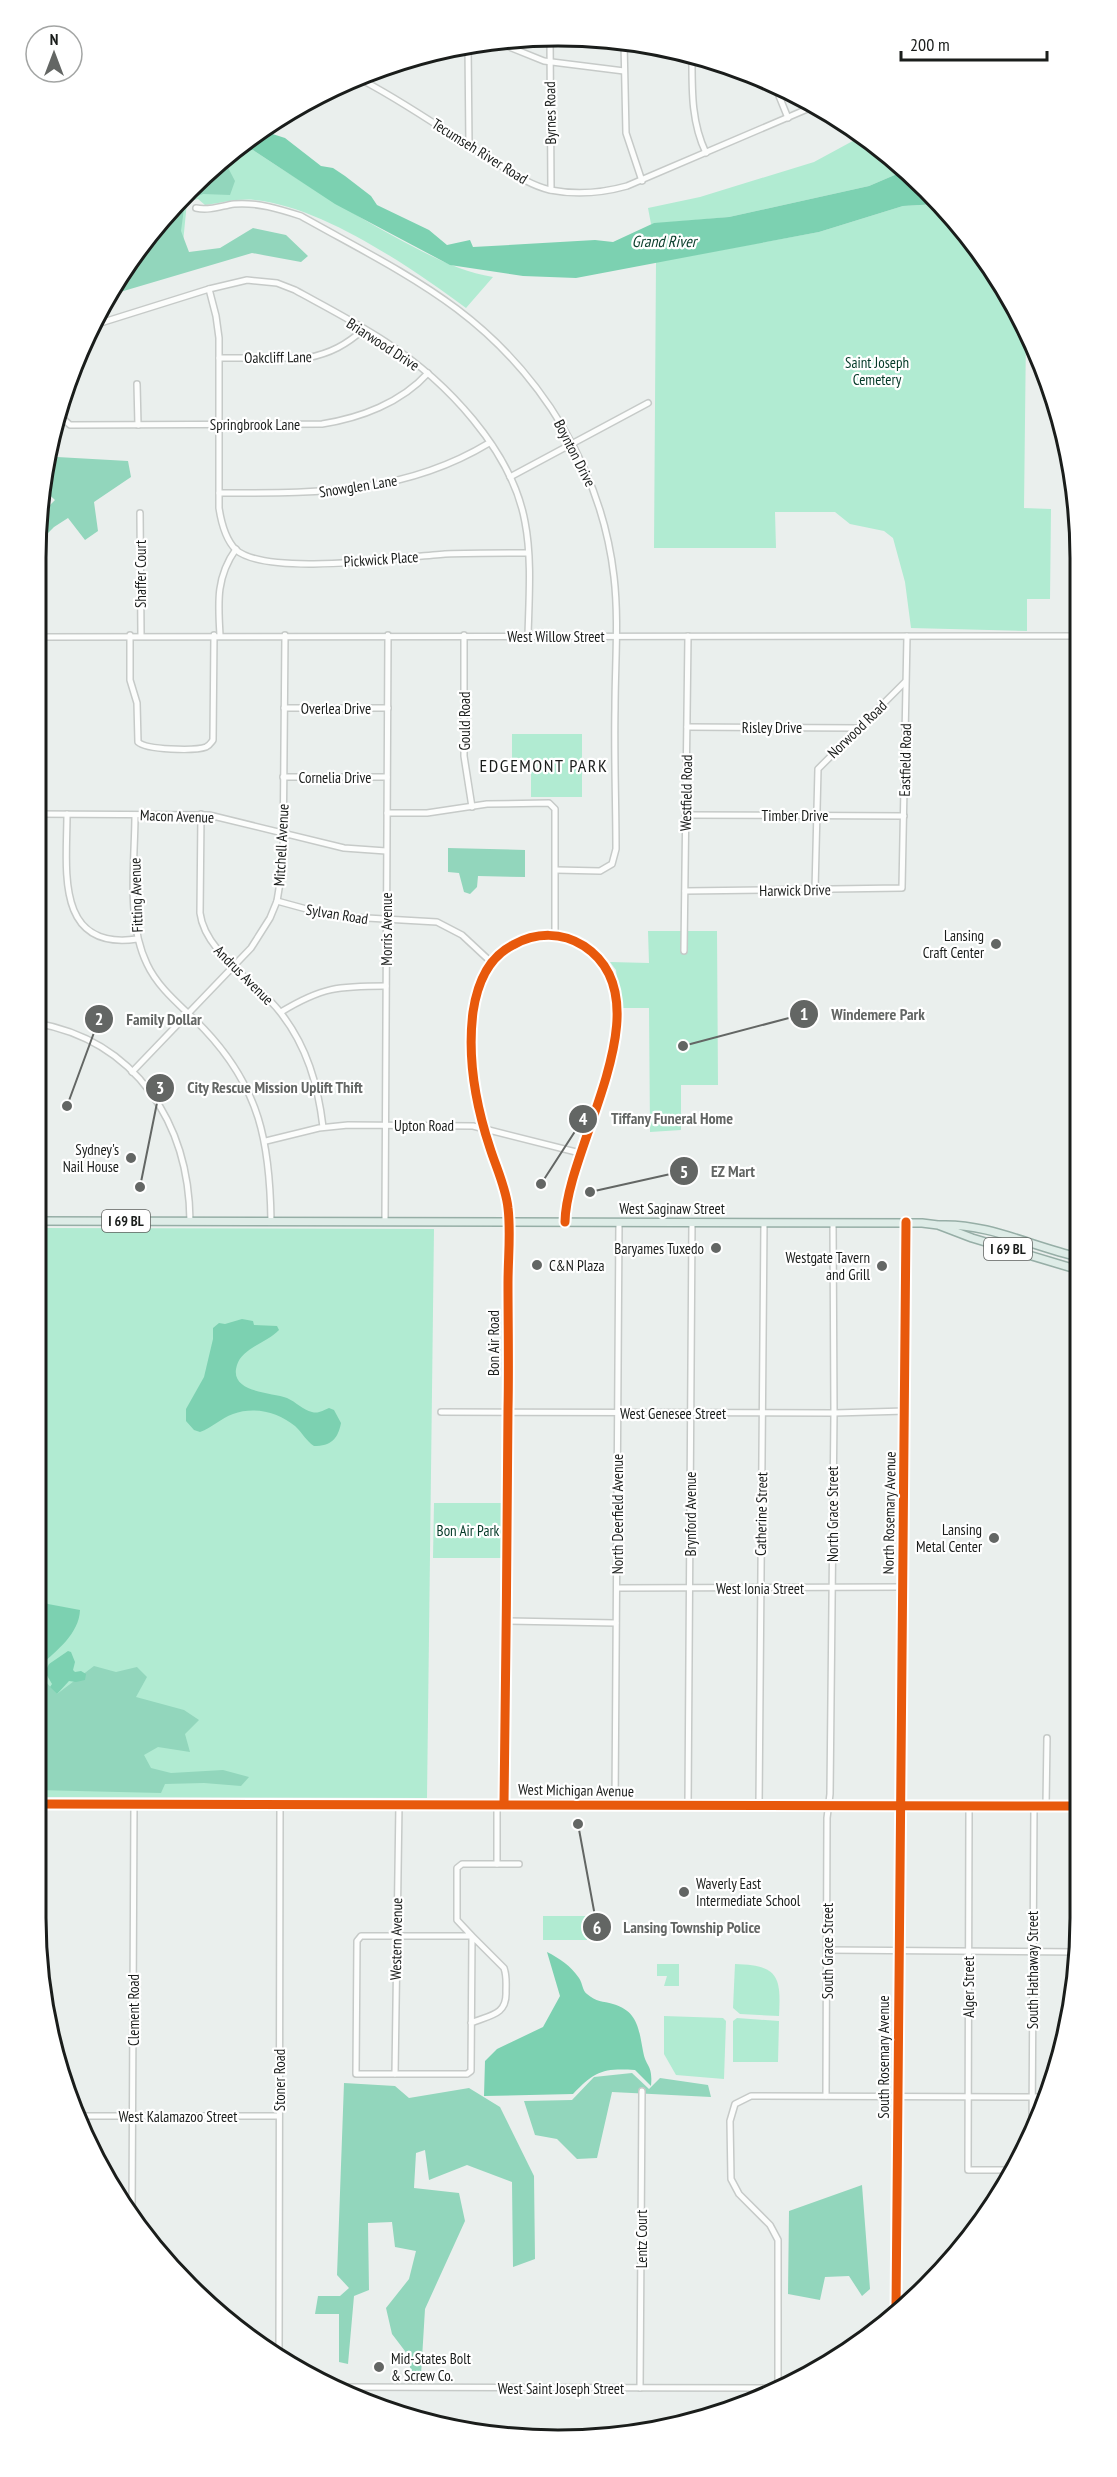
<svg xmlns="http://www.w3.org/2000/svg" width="1117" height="2477" font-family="'PT Sans Narrow',sans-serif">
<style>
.green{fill:#b1ebd2}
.forest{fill:#92d6bc}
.water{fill:#7cd1b1}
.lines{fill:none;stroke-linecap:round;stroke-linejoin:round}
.minor-casing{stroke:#c6cac8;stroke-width:8}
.major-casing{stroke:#96aea6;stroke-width:10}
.minor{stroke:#fcfdfc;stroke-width:5}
.major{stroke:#deece7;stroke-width:7}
.cycleway-casing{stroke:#fff;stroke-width:13}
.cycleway{stroke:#e8590c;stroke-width:9}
.poi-dot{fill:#636664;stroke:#fff;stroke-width:2}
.labels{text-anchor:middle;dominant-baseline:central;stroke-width:4.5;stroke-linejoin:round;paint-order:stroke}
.shield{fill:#fff;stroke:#5f615f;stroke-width:1.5}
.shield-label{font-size:14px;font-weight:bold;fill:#1a1d1b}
.street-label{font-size:15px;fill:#1a1d1b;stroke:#fff}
.park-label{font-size:15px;fill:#043a28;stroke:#fff}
.poi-label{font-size:15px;fill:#1a1d1b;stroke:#fff;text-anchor:end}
.water-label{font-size:16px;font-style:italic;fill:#0e412f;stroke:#fff}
.quarter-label{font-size:18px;letter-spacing:1.5px;fill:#1a1d1b;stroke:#fff}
.rim{fill:none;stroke:#1a1d1b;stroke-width:3}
.leader{fill:none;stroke:#636664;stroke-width:2}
.callout-dot{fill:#636664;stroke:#fff;stroke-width:2}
.mark-label{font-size:18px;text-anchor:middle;font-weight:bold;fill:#fff}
.callout-label{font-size:16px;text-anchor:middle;font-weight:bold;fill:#636664;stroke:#fff;stroke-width:4.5;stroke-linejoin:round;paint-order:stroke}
</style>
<rect width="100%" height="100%" fill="#eaefed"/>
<g class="green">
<path d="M 862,136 L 876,144 L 904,171 L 869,186 L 729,217 L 651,224 L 648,208 L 700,197 L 814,162 Z"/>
<path d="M 253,150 C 300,181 346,210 395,237 C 427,254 457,271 493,277 L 466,308 C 412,268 323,207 255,200 C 239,198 221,203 205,205 L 198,199 L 187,202 L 181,263 L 124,268 L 189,189 L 235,152 Z"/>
<path d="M 937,204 L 973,240 L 1026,333 L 1024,508 L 1051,509 L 1050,599 L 1027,599 L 1027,631 L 911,628 L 905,582 L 893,538 L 884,531 L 850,524 L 835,512 L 775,512 L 776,548 L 654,548 L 656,262 L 819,232 L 903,206 Z"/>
<path d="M 512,734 L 582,734 L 582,797 L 531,797 L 531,764 L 512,763 Z"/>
<path d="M 648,931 L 717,931 L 718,1085 L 681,1085 L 681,1130 L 650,1132 L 649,1008 L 620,1008 L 616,970 L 610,962 L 649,963 Z"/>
<path d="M 36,1228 L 434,1229 L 427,1798 L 36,1797 Z"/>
<path d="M 434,1503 L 504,1503 L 503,1558 L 433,1558 Z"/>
<rect x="543" y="1916" width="44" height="24"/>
<path d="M 657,1964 L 679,1964 L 679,1986 L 664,1986 L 667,1976 L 657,1976 Z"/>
<path d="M 735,1964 C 779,1965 781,1977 779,2016 L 740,2014 L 733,2008 Z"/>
<path d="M 664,2016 L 723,2018 L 726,2021 L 724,2079 L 676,2075 L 664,2054 Z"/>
<path d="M 737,2018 L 779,2021 L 778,2062 L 733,2062 L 733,2021 Z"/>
</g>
<g class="forest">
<path d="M 224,160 L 235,181 L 230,195 L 203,194 L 185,201 L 181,231 L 189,252 L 220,248 L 253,228 L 286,235 L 308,256 L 301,262 L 252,253 L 110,295 L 124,268 L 189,189 Z"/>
<path d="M 55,427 L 57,457 L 128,461 L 131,477 L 94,502 L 98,531 L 85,540 L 68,518 L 54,527 L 42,539 L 38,537 L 40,515 L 55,500 L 43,489 L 46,457 Z"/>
<path d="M 448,848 L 525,850 L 525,877 L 478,876 L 477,887 L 470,894 L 464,892 L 459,873 L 448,872 Z"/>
<path d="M 94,1666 L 116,1672 L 137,1667 L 147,1677 L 136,1697 L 184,1710 L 199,1720 L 185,1734 L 190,1752 L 158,1747 L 144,1755 L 151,1768 L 171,1773 L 223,1770 L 249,1777 L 241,1786 L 204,1783 L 165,1784 L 161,1793 L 36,1790 L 36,1684 L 42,1678 L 57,1694 Z"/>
<path d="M 632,2073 L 649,2089 L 660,2078 L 708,2085 L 711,2097 L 612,2092 L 597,2158 L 577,2159 L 557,2139 L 535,2135 L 524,2101 L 572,2100 L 594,2077 Z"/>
<path d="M 344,2083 L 395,2086 L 409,2098 L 469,2088 L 500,2107 L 534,2176 L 535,2259 L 513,2267 L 512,2182 L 467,2165 L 429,2180 L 425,2150 L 416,2153 L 414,2188 L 459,2193 L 465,2221 L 425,2309 L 421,2375 L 411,2373 L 408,2355 L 392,2334 L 386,2308 L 409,2279 L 416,2251 L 395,2247 L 392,2222 L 368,2223 L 369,2290 L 354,2296 L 348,2364 L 339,2362 L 339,2314 L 315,2314 L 318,2296 L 340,2296 L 349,2288 L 337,2275 Z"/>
<path d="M 862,2185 L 870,2289 L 862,2296 L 849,2276 L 825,2277 L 820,2300 L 788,2294 L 789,2211 Z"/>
</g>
<g class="water">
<path d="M 260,130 L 285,138 L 321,166 L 333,168 L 345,176 L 371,196 L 377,205 L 429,230 L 447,245 L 470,240 L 473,247 L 595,240 L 613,242 L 654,223 L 729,217 L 869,186 L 904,171 L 937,204 L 903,206 L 819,232 L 576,278 L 523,276 L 450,265 L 335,204 L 253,150 L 235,152 Z"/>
<path d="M 242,1319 L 253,1321 L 254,1325 L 277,1326 L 279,1330 C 268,1342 242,1348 237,1365 C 228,1393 271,1392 287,1398 C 296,1402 303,1410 312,1412 C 319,1414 323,1410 329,1408 L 334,1410 L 341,1423 C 338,1439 331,1446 314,1446 C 306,1441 302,1432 295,1426 C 278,1412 254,1406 233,1414 C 221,1418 212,1428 200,1432 L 194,1430 L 186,1421 L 186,1409 L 204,1377 L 213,1339 L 213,1328 L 219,1323 L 225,1324 Z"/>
<path d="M 36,1598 L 48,1604 L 80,1610 C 79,1634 57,1650 41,1665 L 37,1666 L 36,1654 L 40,1647 L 36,1636 Z"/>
<path d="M 68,1651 L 71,1652 L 75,1662 L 73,1670 L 75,1672 L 81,1671 L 86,1674 L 85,1680 L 76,1682 L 69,1681 L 57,1694 L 50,1687 L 52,1684 L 45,1672 L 49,1664 Z"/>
<path d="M 547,1952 C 559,1958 571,1966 579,1978 C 583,1984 582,1990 587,1994 C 596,2002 603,2001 613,2004 C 638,2011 639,2030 643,2051 C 646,2068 653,2064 651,2086 L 635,2070 C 603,2068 595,2071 573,2094 L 484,2096 L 485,2061 L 497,2049 L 543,2027 L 560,1996 Z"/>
</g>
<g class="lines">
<defs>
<g id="minor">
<path d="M 550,37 L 551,190"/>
<path d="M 497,42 L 544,61 L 624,71"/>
<path d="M 624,42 L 626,133 L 642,181"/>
<path d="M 468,45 L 469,146"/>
<path d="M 692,55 C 692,89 691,122 706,153"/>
<path d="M 356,77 C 404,101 447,133 493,161 C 511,172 529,185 550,190 C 576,195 602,193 627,186 L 812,107"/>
<path d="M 775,86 L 788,118"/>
<path d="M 196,208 C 209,211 221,206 234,204 C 257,202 279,209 301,216 C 354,246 409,273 457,309 C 542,373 602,471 614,577 C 619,620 615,665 615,708 C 614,755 616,802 616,849 L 612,864 L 600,871 L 556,870"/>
<path d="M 209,289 L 216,316 L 219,338 L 219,508 C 221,521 226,540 236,550 C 269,577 401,557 445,554 C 473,553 500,553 528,553"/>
<path d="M 94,325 L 209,289 L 247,280 L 277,283 L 295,290 C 326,307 357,323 386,342 C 446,381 512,450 525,522 C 532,558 529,598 528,636"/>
<path d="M 219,358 L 307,358 C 331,353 346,345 364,329"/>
<path d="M 137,384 L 138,425"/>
<path d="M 59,415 L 70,425 L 322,424 C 360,418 401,403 428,373"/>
<path d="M 510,477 L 648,403"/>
<path d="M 219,493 C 315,493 403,495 489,443"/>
<path d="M 140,513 L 141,635"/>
<path d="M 130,635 L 130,680 L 137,703 L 138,742 C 146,750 195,751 206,747 C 210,745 210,744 213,740 L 214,635"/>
<path d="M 220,635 C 218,602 216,577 236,549"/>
<path d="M 464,635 L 464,756 L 472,807"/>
<path d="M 36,637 L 1077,636"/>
<path d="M 284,708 L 388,708"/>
<path d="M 687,727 L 858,728"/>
<path d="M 283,777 L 387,777"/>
<path d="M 387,813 L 427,813 L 487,804 L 549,803 L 555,809 L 555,934"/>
<path d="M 36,814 L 209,815 L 344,848 L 386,851"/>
<path d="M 67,814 C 67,868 54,951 137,939"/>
<path d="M 201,814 L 200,913 C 205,953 257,982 280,1012 C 307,1046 318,1085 323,1127"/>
<path d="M 135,815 C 135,861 126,921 147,964 C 159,990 184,1008 204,1029 C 260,1088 270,1143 271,1221"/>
<path d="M 685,815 L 904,816"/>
<path d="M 815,890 L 818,769 L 905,682"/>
<path d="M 685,891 L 902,888 L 907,636"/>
<path d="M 277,901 L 332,916 L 437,922 L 462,935 L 491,962"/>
<path d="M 684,951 L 688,636"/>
<path d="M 281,1012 C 322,987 339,986 386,986"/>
<path d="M 36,1023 C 137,1041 189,1124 190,1221"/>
<path d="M 132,1072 L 251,948 L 270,918 L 277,901 L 283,864 L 285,635"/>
<path d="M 266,1141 L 319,1128 L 348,1125 L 473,1126 L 580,1153"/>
<path d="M 385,1222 L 388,635"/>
<path d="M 441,1412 L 834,1413 L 906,1411"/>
<path d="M 617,1588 L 903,1587"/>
<path d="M 506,1621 L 616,1623"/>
<path d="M 36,1804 L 1081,1806"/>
<path d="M 497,1804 L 497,1864"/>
<path d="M 504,1804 C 506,1672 507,1541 508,1409 C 509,1367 508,1325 508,1283 C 508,1258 511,1232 508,1208 C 506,1188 496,1167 490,1148 C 475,1103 467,1059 473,1012 C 477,985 487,958 513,945 C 536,932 562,932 584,946 C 668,1001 566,1147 565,1222"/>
<path d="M 759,1805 L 764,1223"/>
<path d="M 971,1805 L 969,1812 L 968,2170 L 1009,2170"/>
<path d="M 615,1806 L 619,1222"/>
<path d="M 688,1806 L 692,1222"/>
<path d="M 1046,1806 L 1047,1738"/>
<path d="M 827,1950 L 1078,1952"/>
<path d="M 471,2023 C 490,2015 507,2015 506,1992 C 506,1983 507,1976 504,1968 L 472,1936 L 361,1936 L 357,1941 L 356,2074 L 467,2074 L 471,2071 L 472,1936 L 457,1920 L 457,1868 L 462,1864 L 519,1864"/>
<path d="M 395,2074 L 399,1804"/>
<path d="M 826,2096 L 827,1818 L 830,1794 L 834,1413 L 833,1223"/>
<path d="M 77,2116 L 279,2116"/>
<path d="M 1032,2134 L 1034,1806"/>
<path d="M 132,2216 L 134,1804"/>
<path d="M 896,2309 L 906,1222"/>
<path d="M 279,2356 L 280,1804"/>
<path d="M 341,2387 L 780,2388"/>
<path d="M 640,2388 L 642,2091"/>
<path d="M 778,2388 L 778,2240 L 770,2225 L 739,2194 L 731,2179 L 730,2121 L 735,2104 L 751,2096 L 1048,2097"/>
</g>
<g id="major">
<path d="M 36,1221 L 922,1223 L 938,1225 L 972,1238 L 1079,1270"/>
<path d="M 940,1225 C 988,1223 1033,1247 1079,1257"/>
</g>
</defs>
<use href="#minor" class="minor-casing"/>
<use href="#major" class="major-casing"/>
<use href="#minor" class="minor"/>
<use href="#major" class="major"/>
<defs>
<g id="cycleway">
<path d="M 36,1804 L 1081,1806"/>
<path d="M 504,1804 C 506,1672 507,1541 508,1409 C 509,1367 508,1325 508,1283 C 508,1258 511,1232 508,1208 C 506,1188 496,1167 490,1148 C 475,1103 467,1059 473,1012 C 477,985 487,958 513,945 C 536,932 562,932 584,946 C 668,1001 566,1147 565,1222"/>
<path d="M 896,2309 L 906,1222"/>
</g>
</defs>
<use href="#cycleway" class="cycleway-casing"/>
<use href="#cycleway" class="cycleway"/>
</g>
<g class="poi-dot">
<circle cx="996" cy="944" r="6"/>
<circle cx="131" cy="1158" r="6"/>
<circle cx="716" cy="1248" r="6"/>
<circle cx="537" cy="1265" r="6"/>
<circle cx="882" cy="1266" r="6"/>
<circle cx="994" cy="1538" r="6"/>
<circle cx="684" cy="1892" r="6"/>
<circle cx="379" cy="2367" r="6"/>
</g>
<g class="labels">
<g class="shield">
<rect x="102" y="1210" width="48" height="22" rx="4.5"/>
<rect x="984" y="1238" width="48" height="22" rx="4.5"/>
</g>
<g class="shield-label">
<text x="126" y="1221">I 69 BL</text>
<text x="1008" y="1249">I 69 BL</text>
</g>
<g class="street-label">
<text transform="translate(550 113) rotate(-91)">Byrnes Road</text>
<text transform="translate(480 151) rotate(32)">Tecumseh River Road</text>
<text transform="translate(383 344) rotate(33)">Briarwood Drive</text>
<text transform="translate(278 357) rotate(-1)">Oakcliff Lane</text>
<text x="255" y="424">Springbrook Lane</text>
<text transform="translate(575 453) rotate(63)">Boynton Drive</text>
<text transform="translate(358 486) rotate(-9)">Snowglen Lane</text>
<text transform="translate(381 559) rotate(-4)">Pickwick Place</text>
<text transform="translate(140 574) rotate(-90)">Shaffer Court</text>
<text x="556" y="636">West Willow Street</text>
<text x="336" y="708">Overlea Drive</text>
<text transform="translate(464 721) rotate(-90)">Gould Road</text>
<text x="772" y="727">Risley Drive</text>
<text transform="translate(857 729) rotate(-44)">Norwood Road</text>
<text transform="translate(905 760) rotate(-89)">Eastfield Road</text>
<text x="335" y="777">Cornelia Drive</text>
<text transform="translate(686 793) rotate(-89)">Westfield Road</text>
<text x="795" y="815">Timber Drive</text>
<text transform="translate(177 816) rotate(2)">Macon Avenue</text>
<text transform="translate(281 845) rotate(-87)">Mitchell Avenue</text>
<text transform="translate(795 890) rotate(-1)">Harwick Drive</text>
<text transform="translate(136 895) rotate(-92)">Fitting Avenue</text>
<text transform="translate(337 914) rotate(9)">Sylvan Road</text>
<text transform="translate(386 929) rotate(-90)">Morris Avenue</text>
<text transform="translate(244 975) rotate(45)">Andrus Avenue</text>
<text x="424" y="1125">Upton Road</text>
<text x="672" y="1208">West Saginaw Street</text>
<text transform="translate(493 1343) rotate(-90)">Bon Air Road</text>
<text x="673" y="1413">West Genesee Street</text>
<text transform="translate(889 1513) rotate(-89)">North Rosemary Avenue</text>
<text transform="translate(617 1514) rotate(-90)">North Deerfield Avenue</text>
<text transform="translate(690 1514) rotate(-90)">Brynford Avenue</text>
<text transform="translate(761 1514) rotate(-89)">Catherine Street</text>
<text transform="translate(832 1514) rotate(-90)">North Grace Street</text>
<text x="760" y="1588">West Ionia Street</text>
<text transform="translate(576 1790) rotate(1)">West Michigan Avenue</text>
<text transform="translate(396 1939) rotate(-89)">Western Avenue</text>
<text transform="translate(827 1951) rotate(-90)">South Grace Street</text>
<text transform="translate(1032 1970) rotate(-90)">South Hathaway Street</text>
<text transform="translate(968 1987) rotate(-90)">Alger Street</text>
<text transform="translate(133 2010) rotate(-90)">Clement Road</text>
<text transform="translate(883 2057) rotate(-90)">South Rosemary Avenue</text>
<text transform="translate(279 2080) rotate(-90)">Stoner Road</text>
<text x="178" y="2116">West Kalamazoo Street</text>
<text transform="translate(641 2239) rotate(-90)">Lentz Court</text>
<text x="561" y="2388">West Saint Joseph Street</text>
</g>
<g class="park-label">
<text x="877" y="362">Saint Joseph<tspan x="877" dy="17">Cemetery</tspan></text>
<text x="468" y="1530">Bon Air Park</text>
</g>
<g class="poi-label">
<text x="984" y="935">Lansing<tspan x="984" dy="17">Craft Center</tspan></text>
<text x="119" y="1149">Sydney's<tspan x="119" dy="17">Nail House</tspan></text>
<text x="704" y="1248">Baryames Tuxedo</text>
<text x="870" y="1257">Westgate Tavern<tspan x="870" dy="17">and Grill</tspan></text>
<text x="549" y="1265" text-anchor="start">C&amp;N Plaza</text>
<text x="982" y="1529">Lansing<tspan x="982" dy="17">Metal Center</tspan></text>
<text x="696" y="1883" text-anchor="start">Waverly East<tspan x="696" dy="17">Intermediate School</tspan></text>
<text x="391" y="2358" text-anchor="start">Mid-States Bolt<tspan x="391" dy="17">&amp; Screw Co.</tspan></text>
</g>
<g class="water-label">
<text x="664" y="241">Grand River</text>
</g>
<g class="quarter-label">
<text x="544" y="765">EDGEMONT PARK</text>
</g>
</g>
<path d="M0 0H1117V2477H0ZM558 46H558A512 512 0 0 1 1070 558V1918A512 512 0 0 1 558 2430H558A512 512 0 0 1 46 1918V558A512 512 0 0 1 558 46Z" fill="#fff" fill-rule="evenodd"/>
<path class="rim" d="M558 46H558A512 512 0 0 1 1070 558V1918A512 512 0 0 1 558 2430H558A512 512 0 0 1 46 1918V558A512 512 0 0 1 558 46Z"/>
<path class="leader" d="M683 1046L804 1014M67 1106L99 1019M140 1187L160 1088M541 1184L583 1119M590 1192L684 1171M578 1824L597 1927"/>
<g class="callout-dot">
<circle cx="683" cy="1046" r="6"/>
<circle cx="67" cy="1106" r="6"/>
<circle cx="140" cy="1187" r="6"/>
<circle cx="541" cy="1184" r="6"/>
<circle cx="590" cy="1192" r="6"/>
<circle cx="578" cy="1824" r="6"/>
<circle cx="804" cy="1014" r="15"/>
<circle cx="99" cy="1019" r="15"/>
<circle cx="160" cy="1088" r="15"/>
<circle cx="583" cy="1119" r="15"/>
<circle cx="684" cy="1171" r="15"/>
<circle cx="597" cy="1927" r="15"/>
</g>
<g class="mark-label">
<text x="804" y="1020">1</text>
<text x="99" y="1025">2</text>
<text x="160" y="1094">3</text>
<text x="583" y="1125">4</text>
<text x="684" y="1178">5</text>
<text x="597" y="1934">6</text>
</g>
<g class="callout-label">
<text x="878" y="1020">Windemere Park</text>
<text x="164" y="1025">Family Dollar</text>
<text x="275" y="1093">City Rescue Mission Uplift Thift</text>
<text x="672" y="1124">Tiffany Funeral Home</text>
<text x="733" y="1177">EZ Mart</text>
<text x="692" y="1933">Lansing Township Police</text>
</g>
<g transform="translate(54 54)"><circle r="28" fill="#ffffff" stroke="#a3a5a4" stroke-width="1.5"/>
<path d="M0-4.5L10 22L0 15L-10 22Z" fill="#636664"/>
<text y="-9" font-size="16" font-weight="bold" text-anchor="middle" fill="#1a1d1b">N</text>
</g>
<path d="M901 51v9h146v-9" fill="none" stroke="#1a1d1b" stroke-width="3"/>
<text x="910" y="51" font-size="18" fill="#1a1d1b" stroke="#ffffff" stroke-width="4.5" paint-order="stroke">200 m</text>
</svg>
